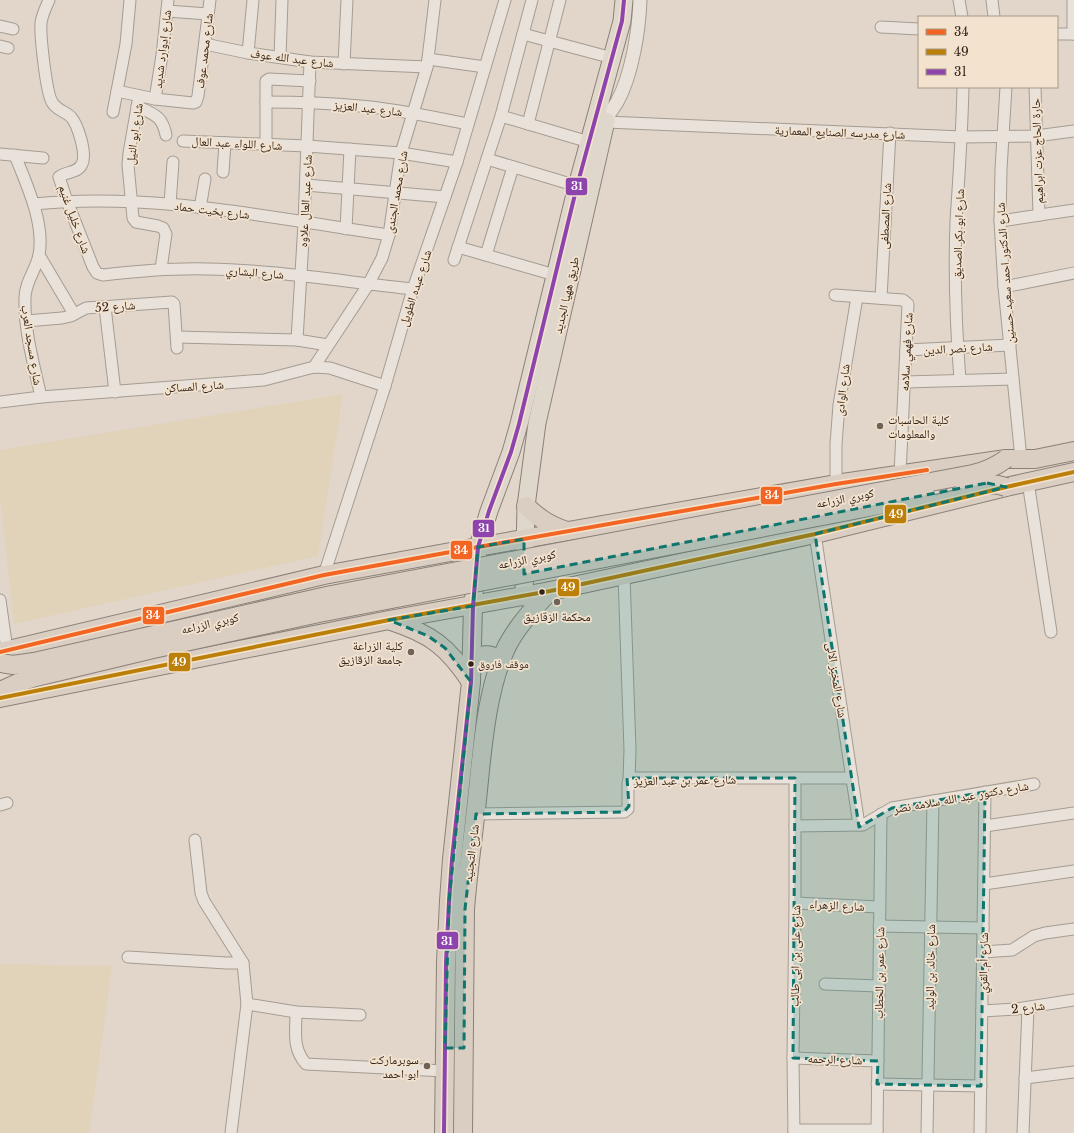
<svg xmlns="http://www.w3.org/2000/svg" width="1074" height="1133" font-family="'Libre Baskerville','Noto Naskh Arabic',serif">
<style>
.farmland{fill:#e0d3ba}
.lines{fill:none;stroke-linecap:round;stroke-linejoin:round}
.minor-casing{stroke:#a59c93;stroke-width:13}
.tertiary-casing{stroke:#a59c93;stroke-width:15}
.primary-casing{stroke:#8b8179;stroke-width:19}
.trunk-casing{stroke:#8b8179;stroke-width:20}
.minor{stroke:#e9e2da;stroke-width:11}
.tertiary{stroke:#e9e2da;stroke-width:13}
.primary{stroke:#e0d7cc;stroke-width:17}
.trunk{stroke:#dacec3;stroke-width:18}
.trunk-bridge-casing{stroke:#8b8179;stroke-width:20;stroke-linecap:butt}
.trunk-bridge{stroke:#dacec3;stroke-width:18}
.bus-1-casing{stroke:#f3e3ce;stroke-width:7}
.bus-2-casing{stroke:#f3e3ce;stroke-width:7}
.bus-3-casing{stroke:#f3e3ce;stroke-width:7}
.bus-1{stroke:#f26522;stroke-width:4}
.bus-2{stroke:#bc7f08;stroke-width:4}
.bus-3{stroke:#8e44ad;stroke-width:4}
.marked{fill:#0f766e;fill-opacity:0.2;stroke:#0f766e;stroke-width:3;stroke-dasharray:8 5;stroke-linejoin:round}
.poi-dot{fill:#6f6259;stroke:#f3e3ce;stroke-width:1.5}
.bus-dot{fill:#32241c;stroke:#f3e3ce;stroke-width:1.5}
.labels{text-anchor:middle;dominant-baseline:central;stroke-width:3.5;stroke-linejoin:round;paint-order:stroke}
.bus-label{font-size:11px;fill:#32241c;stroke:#f3e3ce;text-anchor:start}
.street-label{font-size:12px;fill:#32241c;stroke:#f3e3ce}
.poi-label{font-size:12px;fill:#32241c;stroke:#f3e3ce;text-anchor:end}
.line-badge{stroke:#f3e3ce;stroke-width:1.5}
.badge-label{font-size:11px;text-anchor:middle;font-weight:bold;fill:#fff}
</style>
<rect width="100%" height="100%" fill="#e1d6c9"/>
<g class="farmland">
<path d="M 343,394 L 318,556 L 14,624 L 0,498 L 0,450 Z"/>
<path d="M 0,964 L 112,966 L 89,1133 L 0,1133 Z"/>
</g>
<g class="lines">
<defs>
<g id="minor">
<path d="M 49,0 C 46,7 42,15 41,23 C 40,35 46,92 52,102 C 56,110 65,111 71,117 C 78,125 87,154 82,164 C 77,174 66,171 59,177 L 67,201 L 93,267 L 97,273 L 103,275 C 138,271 172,268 207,269 C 276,270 345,282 413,289"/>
<path d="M 959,0 L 962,17"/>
<path d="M 992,0 L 994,17"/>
<path d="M 1073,0 L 1073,34"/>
<path d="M 167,11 L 208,14"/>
<path d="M 0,26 L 13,29"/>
<path d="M 881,27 L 919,29"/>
<path d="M 523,34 L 605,56"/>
<path d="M 1057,34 L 1074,34"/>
<path d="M 205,44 L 248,53 L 310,62 L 427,67"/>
<path d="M 0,46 L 8,48"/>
<path d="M 248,53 L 253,0"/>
<path d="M 280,57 L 282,0"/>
<path d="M 428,59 L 485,67"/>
<path d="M 344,64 L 347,0"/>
<path d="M 1006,87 L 1001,169 L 1000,221 L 1004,287 L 1021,459"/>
<path d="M 1035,87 L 1039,215"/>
<path d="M 117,91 L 155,99 L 193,103 L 196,102 L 198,96 L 210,0"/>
<path d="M 139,96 L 129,153 L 128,165 L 133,218 L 136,222 L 158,226 L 163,228 L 166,234 L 161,269"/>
<path d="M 155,99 L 162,55 L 168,0"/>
<path d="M 266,102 C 297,102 329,103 360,106 C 397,109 432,117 468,124"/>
<path d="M 137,106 C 154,115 162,115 166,135"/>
<path d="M 113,112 L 126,44 L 130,0"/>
<path d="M 501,116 L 589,142"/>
<path d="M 606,122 L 962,137 L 1036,136 L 1074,131"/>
<path d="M 528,124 L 560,0"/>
<path d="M 183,141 L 307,146 L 401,153 L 457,162"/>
<path d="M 266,145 L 266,81 L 269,79 L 310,81"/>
<path d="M 0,154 L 43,158"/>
<path d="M 15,155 C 26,184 45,222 39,255 C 36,270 25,282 25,298 C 24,331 34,365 41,397"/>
<path d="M 487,159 L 577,186"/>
<path d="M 223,172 L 225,143"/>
<path d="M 306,185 L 445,197"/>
<path d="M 34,204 C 153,192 272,218 389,235"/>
<path d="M 170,204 L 173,162"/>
<path d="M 200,208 L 205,179"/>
<path d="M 1000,221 L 1074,210"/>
<path d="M 346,229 L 350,149"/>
<path d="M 458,247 L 555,275"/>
<path d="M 39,255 L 74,314"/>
<path d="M 486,255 L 513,167"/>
<path d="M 454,260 L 501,116 L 532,0"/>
<path d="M 1004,287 L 1074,273"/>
<path d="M 835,295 L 903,300 L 908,304 L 900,474"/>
<path d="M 881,298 L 890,133"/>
<path d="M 105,307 L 115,392"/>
<path d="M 26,321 L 62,318 L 71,316 L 86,308 L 172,302 L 174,304 L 177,348"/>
<path d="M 177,337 L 297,340 L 328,345"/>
<path d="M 297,340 L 304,223 L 310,62"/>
<path d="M 906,350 L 1010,345"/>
<path d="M 314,367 L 368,285 L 382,258 L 389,235 L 401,153 L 427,67 L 435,0"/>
<path d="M 960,380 C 956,328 954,274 956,221 C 959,177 962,132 963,87"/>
<path d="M 905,382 L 1013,379"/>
<path d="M 0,402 L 41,397 L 264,380 L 314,367 L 330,368 L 385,386"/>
<path d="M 1028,482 L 1051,632"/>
<path d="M 836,484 L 836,444 L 839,405 L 857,297"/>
<path d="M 815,534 L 859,825"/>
<path d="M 324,575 L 385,386 L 413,289 L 457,162 L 505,0"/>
<path d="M 624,575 L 630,750 L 629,780"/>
<path d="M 0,600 L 7,650"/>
<path d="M 0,805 L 7,803"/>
<path d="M 476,814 L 624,812 L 628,809 L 628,782 L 633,778 L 852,778"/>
<path d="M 795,826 L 863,825 L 892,808 L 1034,784"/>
<path d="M 985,826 L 1074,813"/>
<path d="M 195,840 L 201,893 L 204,901 L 243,963 L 247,1004 L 231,1133"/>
<path d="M 984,884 L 1074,871"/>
<path d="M 795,903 L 879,907"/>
<path d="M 879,926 L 983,928"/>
<path d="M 983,952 L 1012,950 L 1034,936 L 1045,933 L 1074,929"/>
<path d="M 128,957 L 227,963 L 243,963"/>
<path d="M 825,984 L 879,986"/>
<path d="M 247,1004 L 296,1012 L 360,1015"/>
<path d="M 982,1011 L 1016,1009 L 1074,1000"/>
<path d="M 296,1012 C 296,1032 292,1048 306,1064 L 445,1071"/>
<path d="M 793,1058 L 878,1061"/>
<path d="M 1025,1078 L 1074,1072"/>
<path d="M 877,1084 L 981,1086"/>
<path d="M 794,1130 L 877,1130"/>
<path d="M 794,1133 L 793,1058 L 795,903 L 795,778"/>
<path d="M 877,1133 L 881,814"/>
<path d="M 927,1133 L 933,801"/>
<path d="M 980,1133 L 985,792"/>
<path d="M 1023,1133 L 1028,1008"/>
</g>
<path id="tertiary" d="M 607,117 C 610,112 614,107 617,102 C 632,75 639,30 640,0"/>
<g id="primary">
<path d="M 524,597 L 526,506 L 537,423 L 606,121"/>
<path d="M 473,606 L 478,547 L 489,511 L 511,452 L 519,424 L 577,186 L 622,21 L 624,0"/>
</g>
<g id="trunk">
<path d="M 526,506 C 540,519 549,525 567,531"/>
<path d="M 391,621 C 431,634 448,647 471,682"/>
<path d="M 0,652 L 324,575 L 478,547 L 836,484 L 1006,459 L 1035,459 L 1074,451"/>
<path d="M 472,658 C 485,654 490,654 502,660"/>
<path d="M 0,698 L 389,620 L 550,591 L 815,534 L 1006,487 L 1074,472"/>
<path d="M 444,1133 L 446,962 L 449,901 L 452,859 L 471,682 L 473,606"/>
<path d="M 463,1133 L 465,909 C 468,872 473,837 477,800 C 482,752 486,690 507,646 C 518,625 534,608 550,591"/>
</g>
</defs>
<use href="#minor" class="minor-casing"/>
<use href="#tertiary" class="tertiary-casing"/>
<use href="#primary" class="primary-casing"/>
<use href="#trunk" class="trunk-casing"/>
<use href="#minor" class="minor"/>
<use href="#tertiary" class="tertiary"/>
<use href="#primary" class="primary"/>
<use href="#trunk" class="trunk"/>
<defs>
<g id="trunk-bridge">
<path d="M 965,488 C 979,485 991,482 1006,487"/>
<path d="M 0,663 L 13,665 L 34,662 L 331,595 L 973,474 C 986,471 995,467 1006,459"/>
<path d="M 0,691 L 20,682 L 36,677 L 153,649 L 319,613 L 926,496"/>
</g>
</defs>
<use href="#trunk-bridge" class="trunk-bridge-casing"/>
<use href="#trunk-bridge" class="trunk-bridge"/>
<defs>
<path id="bus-1" d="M 0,652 L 324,575 L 478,547 L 836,484 L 927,470"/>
<path id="bus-2" d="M 0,698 L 389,620 L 550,591 L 815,534 L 1006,487 L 1074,472"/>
<path id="bus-3" d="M 444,1133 L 446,962 L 449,901 L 452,859 L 471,682 L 473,606 L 478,547 L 489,511 L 511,452 L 519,424 L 577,186 L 622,21 L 624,0"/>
</defs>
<use href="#bus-1" class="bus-1-casing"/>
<use href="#bus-2" class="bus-2-casing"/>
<use href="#bus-3" class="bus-3-casing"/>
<use href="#bus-1" class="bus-1"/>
<use href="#bus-2" class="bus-2"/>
<use href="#bus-3" class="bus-3"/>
</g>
<path class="marked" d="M 987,483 L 1006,487 L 815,534 L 859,827 L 892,808 L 985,792 L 981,1086 L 877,1084 L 878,1061 L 793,1058 L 795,778 L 627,778 L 629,806 L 624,812 L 476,814 L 465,909 L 464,1048 L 445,1048 L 449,901 L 471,682 L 445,648 L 428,636 L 389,620 L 473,606 L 478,547 L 524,539 L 524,574 Z"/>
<g class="poi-dot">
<circle cx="880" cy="426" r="4"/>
<circle cx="557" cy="602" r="4"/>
<circle cx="411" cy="652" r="4"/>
<circle cx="427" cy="1066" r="4"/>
</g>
<g class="bus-dot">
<circle cx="542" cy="592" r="3.5"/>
<circle cx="471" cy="664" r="3.5"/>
</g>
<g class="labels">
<g class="bus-label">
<text x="478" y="664">موقف فاروق</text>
</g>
<g class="street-label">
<text transform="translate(162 49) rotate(-83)">شارع إدوارد شديد</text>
<text transform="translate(204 51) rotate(-83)">شارع محمد عوف</text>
<text transform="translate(292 58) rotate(7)">شارع عبد الله عوف</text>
<text transform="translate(368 108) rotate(6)">شارع عبد العزيز</text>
<text transform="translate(840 132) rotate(2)">شارع مدرسه الصنايع المعمارية</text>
<text transform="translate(134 134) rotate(-82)">شارع ابو النيل</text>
<text transform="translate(237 143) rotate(3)">شارع اللواء عبد العال</text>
<text transform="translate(1037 151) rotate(-92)">حارة الحاج عزت ابراهيم</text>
<text transform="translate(396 192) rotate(-80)">شارع محمد الجندى</text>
<text transform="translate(305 201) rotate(-87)">شارع عبد العال علاوه</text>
<text transform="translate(212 210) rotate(7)">شارع بخيت حماد</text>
<text transform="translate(885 216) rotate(-87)">شارع المصطفى</text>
<text transform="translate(75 219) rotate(70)">شارع خليل غنيم</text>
<text transform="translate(958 234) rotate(-88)">شارع ابو بكر الصديق</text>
<text transform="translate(255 272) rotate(5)">شارع البشاري</text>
<text transform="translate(1005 273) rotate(-94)">شارع الدكتور احمد سعيد حسنين</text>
<text transform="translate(415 288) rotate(-72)">شارع عبده الطويل</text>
<text transform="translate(566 295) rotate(-77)">طريق ههيا الجديد</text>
<text transform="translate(115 306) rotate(-4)">شارع 52</text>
<text transform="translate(32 345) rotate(81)">شارع مسجد العرب</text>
<text transform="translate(958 348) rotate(-3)">شارع نصر الدين</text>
<text transform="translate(906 352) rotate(-87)">شارع فهمي سلامه</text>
<text transform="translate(194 386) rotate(-4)">شارع المساكن</text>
<text transform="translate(842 390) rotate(-83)">شارع الوادى</text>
<text transform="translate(845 498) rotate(-11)">كوبري الزراعه</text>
<text transform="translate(527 559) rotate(-11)">كوبري الزراعه</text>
<text transform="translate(210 623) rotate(-13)">كوبري الزراعه</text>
<text transform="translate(837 680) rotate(81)">شارع المخبز الالى</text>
<text transform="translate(685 780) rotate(-1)">شارع عمر بن عبد العزيز</text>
<text transform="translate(961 797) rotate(-10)">شارع دكتور عبد الله سلامه نصر</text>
<text transform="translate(471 853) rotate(-83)">شارع التجنيد</text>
<text transform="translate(837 905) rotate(3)">شارع الزهراء</text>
<text transform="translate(795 956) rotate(-89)">شارع على بن ابى طالب</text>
<text transform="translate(983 963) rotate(-89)">شارع أم القري</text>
<text transform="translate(930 967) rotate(-89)">شارع خالد بن الوليد</text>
<text transform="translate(879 973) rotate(-89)">شارع عمر بن الخطاب</text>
<text transform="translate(1028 1007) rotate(-7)">شارع 2</text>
<text transform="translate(835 1059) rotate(2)">شارع الرحمه</text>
</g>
<g class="poi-label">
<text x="888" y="419" text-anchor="start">كلية الحاسبات<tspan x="888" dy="14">والمعلومات</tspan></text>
<text x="557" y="616" text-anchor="middle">محكمة الزقازيق</text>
<text x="403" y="645">كلية الزراعة<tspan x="403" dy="14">جامعة الزقازيق</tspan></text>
<text x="419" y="1059">سوبرماركت<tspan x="419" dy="14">ابو احمد</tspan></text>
</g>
</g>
<g class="line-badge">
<rect x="565" y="177" width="23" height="19" rx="4" fill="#8e44ad"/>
<rect x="760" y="486" width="23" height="19" rx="4" fill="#f26522"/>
<rect x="884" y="504" width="23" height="20" rx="4" fill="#bc7f08"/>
<rect x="472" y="519" width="23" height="19" rx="4" fill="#8e44ad"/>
<rect x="450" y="540" width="23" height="20" rx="4" fill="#f26522"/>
<rect x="557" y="578" width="23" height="19" rx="4" fill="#bc7f08"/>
<rect x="142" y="606" width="23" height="19" rx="4" fill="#f26522"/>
<rect x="168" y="652" width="23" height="20" rx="4" fill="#bc7f08"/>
<rect x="436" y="931" width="23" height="19" rx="4" fill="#8e44ad"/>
</g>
<g class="badge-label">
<text x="577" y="190">31</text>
<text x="772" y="499">34</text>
<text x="896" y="518">49</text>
<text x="484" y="532">31</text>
<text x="461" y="554">34</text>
<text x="568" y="591">49</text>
<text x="153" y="619">34</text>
<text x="179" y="666">49</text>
<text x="447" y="945">31</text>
</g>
<rect x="918" y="16" width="140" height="72" fill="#f3e3ce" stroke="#a69787"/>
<rect x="926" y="29" width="20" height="6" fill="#f26522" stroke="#a69787"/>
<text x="954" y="36" font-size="12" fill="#32241c">34</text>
<rect x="926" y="49" width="20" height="6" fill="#bc7f08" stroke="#a69787"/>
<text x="954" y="56" font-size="12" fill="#32241c">49</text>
<rect x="926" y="69" width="20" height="6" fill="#8e44ad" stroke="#a69787"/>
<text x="954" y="76" font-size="12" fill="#32241c">31</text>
</svg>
